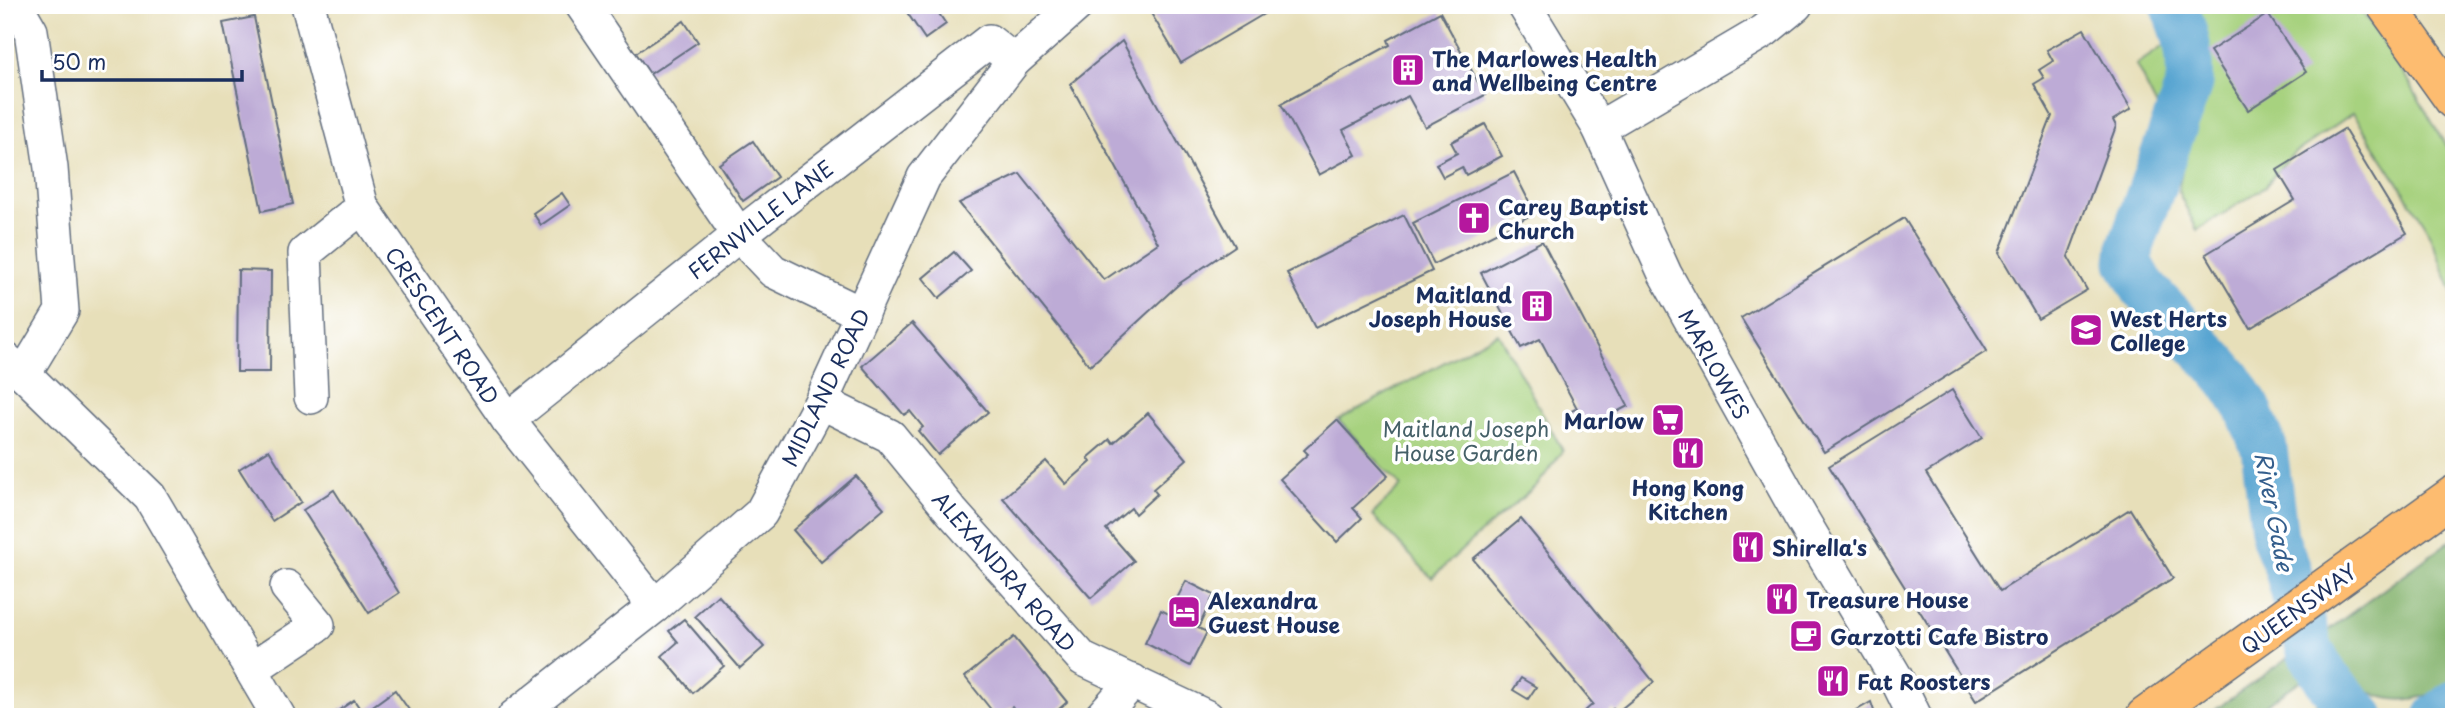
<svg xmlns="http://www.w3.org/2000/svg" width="2459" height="722" font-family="'Playpen Sans',sans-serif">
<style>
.green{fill:#a7d27f;stroke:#61806e;stroke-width:2}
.forest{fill:#85b46e;stroke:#507266;stroke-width:2}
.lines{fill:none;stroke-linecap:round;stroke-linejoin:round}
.river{stroke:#59a5d1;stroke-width:47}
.building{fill:#bdabd6}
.minor-casing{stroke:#626d7e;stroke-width:36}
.major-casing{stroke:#626d7e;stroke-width:41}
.minor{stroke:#fff;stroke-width:33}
.major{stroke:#fdbc70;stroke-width:38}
.labels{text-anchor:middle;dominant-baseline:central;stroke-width:7;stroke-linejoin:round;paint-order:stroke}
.poi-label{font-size:21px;font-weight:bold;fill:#1b2f5e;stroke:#fff;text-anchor:start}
.street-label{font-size:21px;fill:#1b2f5e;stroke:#fff}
.park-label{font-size:21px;fill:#456068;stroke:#fff}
.water-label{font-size:23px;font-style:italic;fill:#345e8c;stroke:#fff}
</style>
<rect width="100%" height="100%" fill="#fff"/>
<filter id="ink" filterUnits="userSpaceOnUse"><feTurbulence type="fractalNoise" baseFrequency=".0143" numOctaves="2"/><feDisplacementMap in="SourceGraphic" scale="14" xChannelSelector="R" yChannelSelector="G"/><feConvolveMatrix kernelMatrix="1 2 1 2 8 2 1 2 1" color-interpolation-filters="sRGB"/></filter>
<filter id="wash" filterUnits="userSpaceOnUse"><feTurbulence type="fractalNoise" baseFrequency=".00686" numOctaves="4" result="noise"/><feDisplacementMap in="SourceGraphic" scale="28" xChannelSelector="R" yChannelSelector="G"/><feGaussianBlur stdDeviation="1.57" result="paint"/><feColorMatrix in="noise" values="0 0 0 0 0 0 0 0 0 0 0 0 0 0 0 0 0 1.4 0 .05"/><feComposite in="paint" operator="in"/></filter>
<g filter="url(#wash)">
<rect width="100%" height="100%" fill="#e7dfb9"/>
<g class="green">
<path d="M 2156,5 L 2358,5 L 2409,82 L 2454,160 L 2454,295 L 2425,224 L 2353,113 L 2288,158 L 2264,188 L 2197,230 L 2178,191 L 2184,161 L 2136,65 L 2172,40 Z"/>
<path d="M 1498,333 L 1563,451 L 1538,484 L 1467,545 L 1432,578 L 1372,515 L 1401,486 L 1338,420 Z"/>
<path d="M 2331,689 L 2356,717 L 2305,717 Z"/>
</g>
<g class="forest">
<path d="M 2454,538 L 2454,680 C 2426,703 2386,708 2357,683 C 2342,670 2335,648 2320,636 Z"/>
<path d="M 2302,648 L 2319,668 L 2248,717 L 2205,717 Z"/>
</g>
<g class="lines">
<g class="river">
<path d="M 2174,5 C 2186,34 2191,52 2189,84 L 2131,246 L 2129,262 L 2144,289 L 2214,361 L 2230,380 L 2248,408 L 2264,448 L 2275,538 L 2287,567 L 2310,651 L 2327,679 L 2362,717"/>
<path d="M 2437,717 L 2454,704"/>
</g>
</g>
<g id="blocks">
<g class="building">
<path d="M 902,5 L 933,5 L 946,24 L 925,39 Z"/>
<path d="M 1146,5 L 1279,5 L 1181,63 Z"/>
<path d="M 1440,12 L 1485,95 L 1425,127 L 1408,96 L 1343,130 L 1356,155 L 1319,175 L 1281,104 L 1390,45 L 1388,40 Z"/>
<path d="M 2268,14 L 2306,72 L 2248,110 L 2210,51 Z"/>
<path d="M 254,17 L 293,204 L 262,211 L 223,23 Z"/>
<path d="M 684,21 L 698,42 L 650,74 L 636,53 Z"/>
<path d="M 2084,29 L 2131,109 L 2113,120 L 2116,126 L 2068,257 L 2087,290 L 2038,319 L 1999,253 L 2052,116 L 2034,84 L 2044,78 L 2039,70 L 2053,61 L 2047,50 Z"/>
<path d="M 1122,41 L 1235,246 L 1180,283 L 1090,366 L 959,203 L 1020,174 L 1104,280 L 1158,243 L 1070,84 Z"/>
<path d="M 1485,124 L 1502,156 L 1466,175 L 1462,167 L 1443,177 L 1436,164 L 1457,153 L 1451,142 Z"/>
<path d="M 2344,129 L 2407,233 L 2250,328 L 2206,254 L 2295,200 L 2277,170 Z"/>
<path d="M 753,141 L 777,177 L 743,201 L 719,164 Z"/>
<path d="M 1514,172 L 1535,213 L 1434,264 L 1413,223 Z"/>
<path d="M 562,193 L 570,205 L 541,225 L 533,213 Z"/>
<path d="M 1404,215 L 1432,271 L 1315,328 L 1287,273 Z"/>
<path d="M 1904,218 L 1987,351 L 1824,452 L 1741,318 Z"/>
<path d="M 1542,241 L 1628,406 L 1580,431 L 1570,412 L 1577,408 L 1540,339 L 1521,348 L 1481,273 Z"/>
<path d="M 954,252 L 971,271 L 939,298 L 923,278 Z"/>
<path d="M 238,270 L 271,271 L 270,372 L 237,372 Z"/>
<path d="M 912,323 L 988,412 L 938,455 L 918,431 L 923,427 L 910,411 L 904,415 L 862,366 Z"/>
<path d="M 1952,390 L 1982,438 L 1926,473 L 2000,591 L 2130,509 L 2173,578 L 1976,701 L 1829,466 Z"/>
<path d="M 1148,413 L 1187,459 L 1153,489 L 1157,494 L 1135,514 L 1131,508 L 1106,529 L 1134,561 L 1091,598 L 1003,498 L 1046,461 L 1066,484 L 1091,462 L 1088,458 L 1110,439 L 1113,443 Z"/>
<path d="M 1337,420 L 1388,476 L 1353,508 L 1362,518 L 1337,542 L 1280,479 L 1308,454 L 1304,450 Z"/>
<path d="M 269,450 L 301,502 L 272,521 L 239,469 Z"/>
<path d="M 856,476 L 884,508 L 821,562 L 793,530 Z"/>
<path d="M 334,490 L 399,593 L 369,613 L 303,510 Z"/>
<path d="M 1521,519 L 1654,682 L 1616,713 L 1613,709 L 1603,717 L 1590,717 L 1585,711 L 1593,704 L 1473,559 Z"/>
<path d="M 1186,581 L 1214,595 L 1198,628 L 1207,632 L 1190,666 L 1145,643 L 1161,610 L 1169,614 Z"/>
<path d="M 718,595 L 764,647 L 740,668 L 695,616 Z"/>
<path d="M 684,619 L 724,666 L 693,693 L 662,656 L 678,642 L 669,631 Z"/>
<path d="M 1014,637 L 1067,702 L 1050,717 L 1009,717 L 1016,712 L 1012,707 L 997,717 L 965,677 Z"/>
<path d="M 1521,678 L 1536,687 L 1528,699 L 1513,690 Z"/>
<path d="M 395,690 L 414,717 L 329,717 L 354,700 L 363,713 Z"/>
<path d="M 1871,702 L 1876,717 L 1845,717 Z"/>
</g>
</g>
</g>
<g filter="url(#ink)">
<use href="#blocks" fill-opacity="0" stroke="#626d7e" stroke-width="2"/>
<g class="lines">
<defs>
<g id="minor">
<path d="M 16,5 L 31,31 L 51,168 L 62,311 L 24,374"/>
<path d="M 308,5 L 362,207 L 508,420 L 655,606"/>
<path d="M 582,5 L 739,235 L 773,271 L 862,314"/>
<path d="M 1524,5 L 1599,128 L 1665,274 L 1799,514 L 1895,676 L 1915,717"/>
<path d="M 1599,128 L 1764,31 L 1796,5"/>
<path d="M 5,359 L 24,374 L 150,497 L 279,717"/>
<path d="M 311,397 L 305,253 L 362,207"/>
<path d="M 821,402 L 890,436 L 952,512 L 1083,659 L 1207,717"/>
<path d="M 508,420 L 739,235 L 989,41 L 1014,61"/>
<path d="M 252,669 L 318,625 L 287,587"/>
<path d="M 514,717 L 655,606 L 761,513 L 821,402 L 924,177 L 1014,61 L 1077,5"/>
<path d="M 1101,717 L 1133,681"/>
</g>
<g id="major">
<path d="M 2386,5 L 2454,100"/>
<path d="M 2145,717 L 2454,495"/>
</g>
</defs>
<use href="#minor" class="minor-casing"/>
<use href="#major" class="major-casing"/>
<use href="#minor" class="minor"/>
<use href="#major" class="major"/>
</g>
</g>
<defs>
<symbol id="building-square" viewBox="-11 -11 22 22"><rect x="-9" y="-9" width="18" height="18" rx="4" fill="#b5179e" stroke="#fff"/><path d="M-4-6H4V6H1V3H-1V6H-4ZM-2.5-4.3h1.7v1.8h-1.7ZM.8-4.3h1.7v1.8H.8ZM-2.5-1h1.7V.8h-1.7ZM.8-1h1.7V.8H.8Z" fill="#fff"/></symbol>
<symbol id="church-square" viewBox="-11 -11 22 22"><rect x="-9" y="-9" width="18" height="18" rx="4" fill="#b5179e" stroke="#fff"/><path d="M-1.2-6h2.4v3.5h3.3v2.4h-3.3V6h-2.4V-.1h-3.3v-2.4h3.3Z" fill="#fff"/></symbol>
<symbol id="university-square" viewBox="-11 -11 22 22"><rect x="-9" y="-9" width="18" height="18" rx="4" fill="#b5179e" stroke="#fff"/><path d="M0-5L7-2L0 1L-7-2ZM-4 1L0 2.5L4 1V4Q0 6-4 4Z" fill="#fff"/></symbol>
<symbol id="supermarket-square" viewBox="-11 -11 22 22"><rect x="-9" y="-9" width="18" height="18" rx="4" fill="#b5179e" stroke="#fff"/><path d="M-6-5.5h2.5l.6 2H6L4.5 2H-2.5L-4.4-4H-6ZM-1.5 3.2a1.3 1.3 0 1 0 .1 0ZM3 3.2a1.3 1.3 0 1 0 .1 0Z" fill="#fff"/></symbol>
<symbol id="restaurant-square" viewBox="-11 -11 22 22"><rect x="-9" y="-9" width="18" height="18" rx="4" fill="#b5179e" stroke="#fff"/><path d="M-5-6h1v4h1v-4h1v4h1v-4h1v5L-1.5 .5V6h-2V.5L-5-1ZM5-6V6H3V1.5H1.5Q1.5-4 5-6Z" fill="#fff"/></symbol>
<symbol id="hotel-square" viewBox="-11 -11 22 22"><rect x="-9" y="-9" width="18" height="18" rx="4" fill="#b5179e" stroke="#fff"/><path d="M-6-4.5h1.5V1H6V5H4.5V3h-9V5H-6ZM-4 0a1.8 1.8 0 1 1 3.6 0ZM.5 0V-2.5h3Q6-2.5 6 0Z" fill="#fff"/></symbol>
<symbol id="cafe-square" viewBox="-11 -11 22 22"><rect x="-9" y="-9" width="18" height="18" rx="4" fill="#b5179e" stroke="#fff"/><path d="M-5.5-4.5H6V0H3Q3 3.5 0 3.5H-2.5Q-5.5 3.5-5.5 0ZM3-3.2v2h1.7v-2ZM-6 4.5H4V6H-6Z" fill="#fff"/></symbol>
</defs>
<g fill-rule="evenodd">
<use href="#building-square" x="1389" y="51" width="38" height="38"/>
<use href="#church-square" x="1455" y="199" width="38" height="38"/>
<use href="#building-square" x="1518" y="287" width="38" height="38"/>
<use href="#university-square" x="2067" y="311" width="38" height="38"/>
<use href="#supermarket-square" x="1649" y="401" width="38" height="38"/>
<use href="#restaurant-square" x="1669" y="434" width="38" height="38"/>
<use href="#restaurant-square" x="1729" y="528" width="38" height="38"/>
<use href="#restaurant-square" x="1763" y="580" width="38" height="38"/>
<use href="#hotel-square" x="1165" y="593" width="38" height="38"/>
<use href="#cafe-square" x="1787" y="617" width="38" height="38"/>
<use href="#restaurant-square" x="1814" y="662" width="38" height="38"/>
</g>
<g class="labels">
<g class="poi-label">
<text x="1432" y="58">The Marlowes Health<tspan x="1432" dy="24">and Wellbeing Centre</tspan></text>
<text x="1498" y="206">Carey Baptist<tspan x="1498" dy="24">Church</tspan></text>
<text x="1512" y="294" text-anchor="end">Maitland<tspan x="1512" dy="24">Joseph House</tspan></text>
<text x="2110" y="318">West Herts<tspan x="2110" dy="24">College</tspan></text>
<text x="1644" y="420" text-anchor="end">Marlow</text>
<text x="1688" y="487" text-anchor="middle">Hong Kong<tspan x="1688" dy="24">Kitchen</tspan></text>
<text x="1772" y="547">Shirella's</text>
<text x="1806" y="599">Treasure House</text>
<text x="1208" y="600">Alexandra<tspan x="1208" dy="24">Guest House</tspan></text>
<text x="1830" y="636">Garzotti Cafe Bistro</text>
<text x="1857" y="681">Fat Roosters</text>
</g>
<g class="street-label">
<text transform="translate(760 219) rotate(-38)">FERNVILLE LANE</text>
<text transform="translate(443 325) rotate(56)">CRESCENT ROAD</text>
<text transform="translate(1715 364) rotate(61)">MARLOWES</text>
<text transform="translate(825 387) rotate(-64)">MIDLAND ROAD</text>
<text transform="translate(1005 571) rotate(49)">ALEXANDRA ROAD</text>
<text transform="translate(2298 608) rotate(-36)">QUEENSWAY</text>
</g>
<g class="park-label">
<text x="1466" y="428">Maitland Joseph<tspan x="1466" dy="24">House Garden</tspan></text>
</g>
<g class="water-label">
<text transform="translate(2275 511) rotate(79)">River Gade</text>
</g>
</g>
<rect width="2459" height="722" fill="none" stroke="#fff" stroke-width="28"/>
<path d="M42 70v10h200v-10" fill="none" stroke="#1b2f5e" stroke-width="3.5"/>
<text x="52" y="70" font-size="21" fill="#1b2f5e" stroke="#ffffff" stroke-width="5" paint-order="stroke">50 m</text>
</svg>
